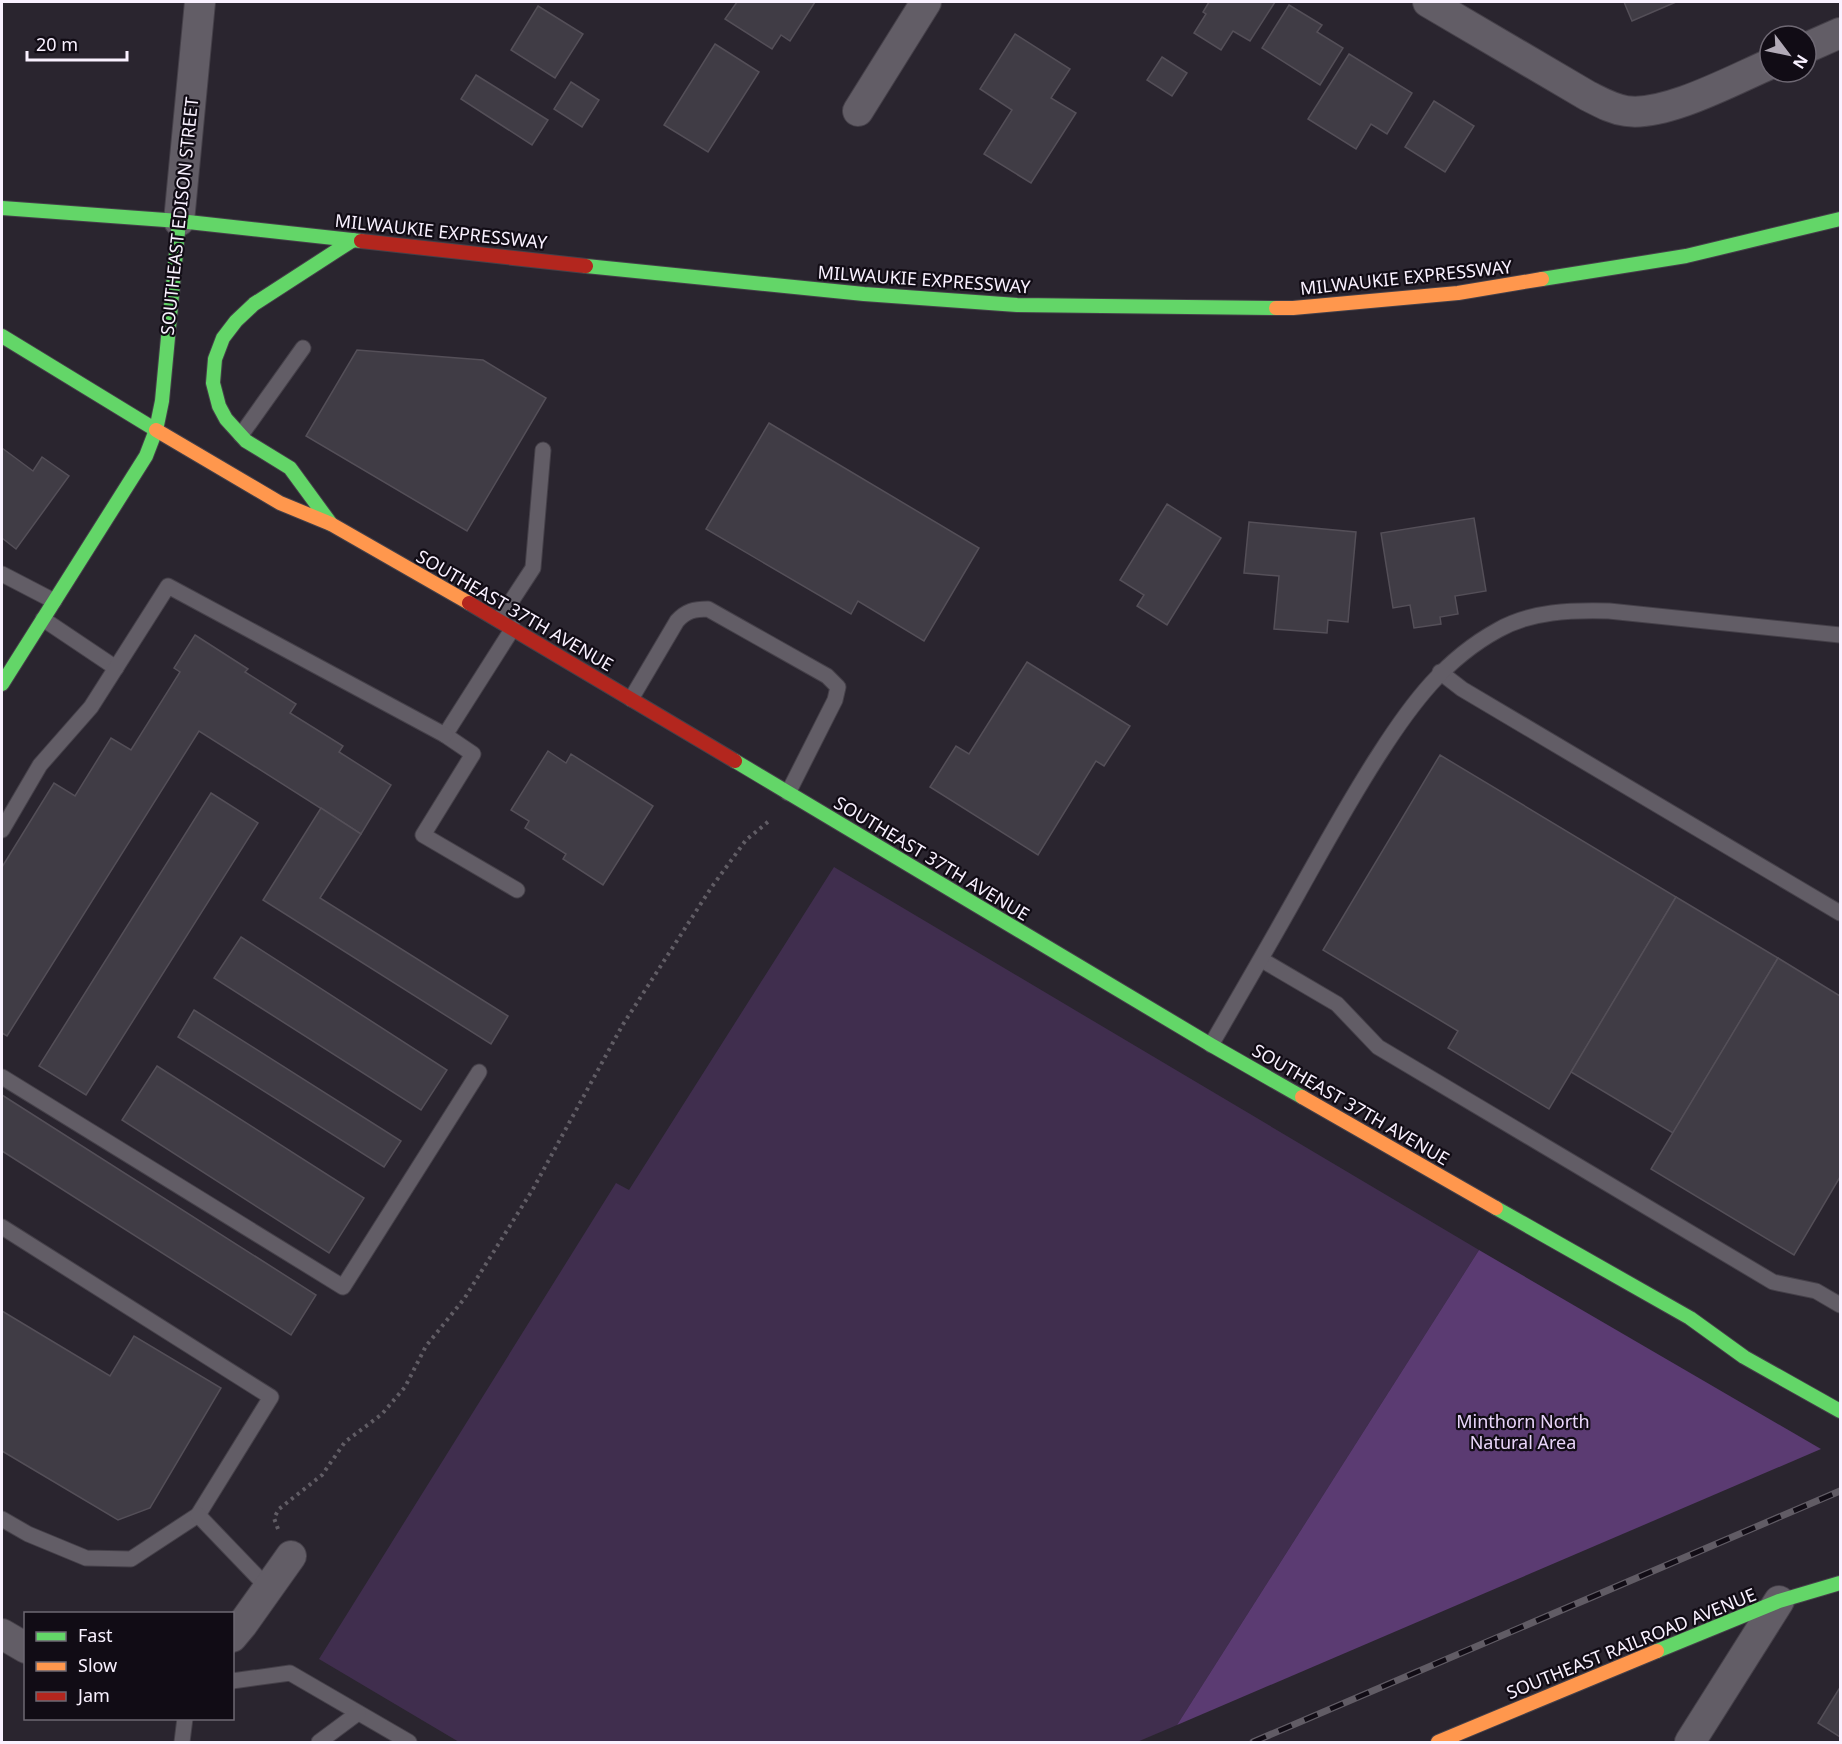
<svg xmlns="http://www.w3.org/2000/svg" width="1842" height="1744" font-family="'Noto Sans',sans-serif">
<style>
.green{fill:#402e4e}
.forest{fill:#5b3b72}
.building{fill:#403c45;stroke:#544f58;stroke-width:1.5}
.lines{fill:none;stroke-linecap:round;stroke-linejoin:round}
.lane-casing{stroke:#454049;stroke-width:17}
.street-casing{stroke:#454049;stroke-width:32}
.fast-casing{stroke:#454049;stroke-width:16}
.slow-casing{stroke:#454049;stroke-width:16}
.jam-casing{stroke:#454049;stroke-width:16}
.path{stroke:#615d65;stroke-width:4;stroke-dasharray:3 4.5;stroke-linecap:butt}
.lane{stroke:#625d66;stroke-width:15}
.street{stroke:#625d66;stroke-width:30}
.fast{stroke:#63d668;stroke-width:14}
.slow{stroke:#ff974d;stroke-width:14}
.jam{stroke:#b3261e;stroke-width:14}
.rail-casing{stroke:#615c65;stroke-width:7}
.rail{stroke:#110c15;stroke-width:4.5;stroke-dasharray:14;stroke-linecap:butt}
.labels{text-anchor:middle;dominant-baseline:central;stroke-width:4.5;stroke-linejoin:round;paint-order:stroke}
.street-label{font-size:18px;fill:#f9f1ff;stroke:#110c15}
.park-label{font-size:18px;fill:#e9d5fa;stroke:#110c15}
</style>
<rect width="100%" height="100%" fill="#2a252f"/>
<path class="green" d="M 834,867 L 1479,1250 L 1177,1725 L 1137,1742 L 459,1742 L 319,1659 L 616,1183 L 629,1190 Z"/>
<path class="forest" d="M 1479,1250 L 1821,1449 L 1177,1725 Z"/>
<g class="building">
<path d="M 737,2 L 815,2 L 790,41 L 781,35 L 772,49 L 725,19 Z"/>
<path d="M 1209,2 L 1275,2 L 1250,41 L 1233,31 L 1221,50 L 1194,33 L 1206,14 L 1203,12 Z"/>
<path d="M 1624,2 L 1676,2 L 1632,21 Z"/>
<path d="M 1289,5 L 1322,25 L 1317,32 L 1343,48 L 1320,85 L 1262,48 Z"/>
<path d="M 538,6 L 583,34 L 555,78 L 511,50 Z"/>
<path d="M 1015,34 L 1070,69 L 1051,98 L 1076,113 L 1031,183 L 984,154 L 1012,110 L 980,89 Z"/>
<path d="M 715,44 L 759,72 L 708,152 L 664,125 Z"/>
<path d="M 1349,54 L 1412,93 L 1387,134 L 1371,124 L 1356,149 L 1308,119 Z"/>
<path d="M 1162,57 L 1187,73 L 1172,96 L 1147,80 Z"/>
<path d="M 476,75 L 548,120 L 532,145 L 461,99 Z"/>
<path d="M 571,82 L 599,100 L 582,127 L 554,109 Z"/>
<path d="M 1434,101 L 1474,126 L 1445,172 L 1405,147 Z"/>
<path d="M 357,350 L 483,360 L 546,398 L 467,531 L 306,436 Z"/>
<path d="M 769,423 L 979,548 L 924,641 L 858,601 L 851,614 L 706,529 Z"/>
<path d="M 2,448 L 33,471 L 42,457 L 69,476 L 16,549 L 2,538 Z"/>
<path d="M 1167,504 L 1221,538 L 1167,625 L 1137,606 L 1144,595 L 1120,580 Z"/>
<path d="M 1474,518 L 1486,591 L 1455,596 L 1458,614 L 1440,617 L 1441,624 L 1414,628 L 1410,605 L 1393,608 L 1381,533 Z"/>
<path d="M 1249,522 L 1356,532 L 1348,622 L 1328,620 L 1327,633 L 1274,629 L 1279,576 L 1244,573 Z"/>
<path d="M 195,635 L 248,669 L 245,672 L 296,704 L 290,713 L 343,746 L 339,752 L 391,785 L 361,834 L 199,731 L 7,1036 L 2,1033 L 2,867 L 54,783 L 75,796 L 111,738 L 131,750 L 180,672 L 174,668 Z"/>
<path d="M 1027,662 L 1130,726 L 1104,766 L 1096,761 L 1038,855 L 930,787 L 956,746 L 969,754 Z"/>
<path d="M 548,751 L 566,763 L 571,754 L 653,806 L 603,885 L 563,859 L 566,854 L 525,828 L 529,821 L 511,810 Z"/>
<path d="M 1440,755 L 1676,897 L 1549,1109 L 1448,1048 L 1458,1031 L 1323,950 Z"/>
<path d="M 211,793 L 258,823 L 86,1095 L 39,1066 Z"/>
<path d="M 321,808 L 361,834 L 320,898 L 508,1016 L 491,1044 L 263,900 Z"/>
<path d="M 1676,897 L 1778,958 L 1673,1133 L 1571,1072 Z"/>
<path d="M 241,937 L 447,1070 L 421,1110 L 214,978 Z"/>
<path d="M 1778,958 L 1840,996 L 1840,1177 L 1794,1255 L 1651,1169 Z"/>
<path d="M 194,1010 L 401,1141 L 384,1167 L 178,1037 Z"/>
<path d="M 157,1066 L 364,1198 L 329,1253 L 122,1120 Z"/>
<path d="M 2,1095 L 316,1295 L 291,1335 L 2,1151 Z"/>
<path d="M 2,1311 L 110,1376 L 134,1336 L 221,1388 L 150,1508 L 118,1520 L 2,1451 Z"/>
<path d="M 1839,1689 L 1840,1690 L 1840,1737 L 1818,1723 Z"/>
</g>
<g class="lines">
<defs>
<g id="lane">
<path d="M 241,435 L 303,348"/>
<path d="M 2,574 L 54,601"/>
<path d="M 43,619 L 116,668"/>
<path d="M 499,620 L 533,568 L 543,450"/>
<path d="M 513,628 L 445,735 L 473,754 L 423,835 L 517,890"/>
<path d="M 1440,672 L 1462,689 L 1840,913"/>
<path d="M 631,699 L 677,621 C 686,611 694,609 708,609 L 827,676 L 838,687 L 835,700 L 788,793"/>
<path d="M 2,830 L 40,765 L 91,707 L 168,586 L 445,735"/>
<path d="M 1262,960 L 1337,1004 L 1378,1047 L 1773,1282 L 1816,1291 L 1840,1305"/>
<path d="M 1211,1045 C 1240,995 1269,945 1297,895 C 1324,847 1350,799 1380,753 C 1412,703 1445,659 1498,630 C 1531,611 1572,610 1609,611 L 1840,635"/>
<path d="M 2,1077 L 343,1287 L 479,1072"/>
<path d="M 2,1227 L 271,1397 L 198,1515 L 131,1559 L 86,1558 L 28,1534 L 2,1519"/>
<path d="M 198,1515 L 269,1589"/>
<path d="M 232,1681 L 290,1673 L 409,1742"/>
<path d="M 182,1742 L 185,1718"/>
<path d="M 319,1742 L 358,1713"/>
</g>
<g id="street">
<path d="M 1428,2 L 1588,96 C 1600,102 1612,109 1626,111 C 1665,117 1733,80 1770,64"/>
<path d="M 1806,48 L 1840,33"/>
<path d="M 858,111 L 926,2"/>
<path d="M 179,221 L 200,2"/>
<path d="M 2,1634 L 26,1648"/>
<path d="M 232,1637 L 242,1625 L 291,1556"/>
<path d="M 1690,1742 L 1779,1601"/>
</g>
<g id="fast">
<path d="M 2,208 L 179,221 L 361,241"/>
<path d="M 586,266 L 864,294 L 1017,305 L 1276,308"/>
<path d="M 1542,279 L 1686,256 L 1840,219"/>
<path d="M 2,336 L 156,430"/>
<path d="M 331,524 L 290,468 L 246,441 L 226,419 L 219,406 L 213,383 L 215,359 L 223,338 L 236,321 L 254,304 L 353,240"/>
<path d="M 2,684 L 146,456 L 156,430 L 162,401 L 179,221"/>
<path d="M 735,761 L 1211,1045 L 1302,1097"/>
<path d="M 1496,1208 L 1690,1318 L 1744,1357 L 1840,1411"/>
<path d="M 1657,1651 L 1779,1601 L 1840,1583"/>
</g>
<g id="slow">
<path d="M 1276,308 L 1293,308 L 1458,293 L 1542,279"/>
<path d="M 156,430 L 280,503 L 331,524 L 469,603"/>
<path d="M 1302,1097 L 1496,1208"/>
<path d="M 1438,1742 L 1657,1651"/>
</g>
<g id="jam">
<path d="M 361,241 L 586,266"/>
<path d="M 469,603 L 735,761"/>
</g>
</defs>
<use href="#lane" class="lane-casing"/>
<use href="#street" class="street-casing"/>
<use href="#fast" class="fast-casing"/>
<use href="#slow" class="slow-casing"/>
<use href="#jam" class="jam-casing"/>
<path class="path" d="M 278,1529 L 274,1518 L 279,1509 L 322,1475 L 345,1442 L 382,1414 L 405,1387 L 426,1346 L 464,1299 L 533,1189 L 622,1026 L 711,888 L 746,840 L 769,821"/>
<use href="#lane" class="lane"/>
<use href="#street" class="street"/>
<use href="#fast" class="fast"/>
<use href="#slow" class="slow"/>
<use href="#jam" class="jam"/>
<defs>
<path id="rail" d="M 1253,1742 L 1840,1491"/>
</defs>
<use href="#rail" class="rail-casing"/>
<use href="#rail" class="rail"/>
</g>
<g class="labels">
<g class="street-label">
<text transform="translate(179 216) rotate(-84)">SOUTHEAST EDISON STREET</text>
<text transform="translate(441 231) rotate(6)">MILWAUKIE EXPRESSWAY</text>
<text transform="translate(1406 277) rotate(-6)">MILWAUKIE EXPRESSWAY</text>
<text transform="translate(924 279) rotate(4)">MILWAUKIE EXPRESSWAY</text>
<text transform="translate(515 610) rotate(30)">SOUTHEAST 37TH AVENUE</text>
<text transform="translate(932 858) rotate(31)">SOUTHEAST 37TH AVENUE</text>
<text transform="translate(1351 1104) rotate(30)">SOUTHEAST 37TH AVENUE</text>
<text transform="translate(1631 1643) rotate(-22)">SOUTHEAST RAILROAD AVENUE</text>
</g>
<g class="park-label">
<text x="1523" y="1421">Minthorn North<tspan x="1523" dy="21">Natural Area</tspan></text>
</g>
</g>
<rect width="1842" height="1744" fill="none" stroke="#f9f1ff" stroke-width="6"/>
<rect x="24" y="1612" width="210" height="108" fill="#110c15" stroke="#6e6873" stroke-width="1.5"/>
<rect x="36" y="1632" width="30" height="9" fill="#63d668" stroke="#6e6873" stroke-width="1.5"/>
<text x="78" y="1642" font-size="18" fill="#f9f1ff">Fast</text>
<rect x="36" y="1662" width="30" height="9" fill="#ff974d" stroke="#6e6873" stroke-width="1.5"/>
<text x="78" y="1672" font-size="18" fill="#f9f1ff">Slow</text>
<rect x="36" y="1692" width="30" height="9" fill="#b3261e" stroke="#6e6873" stroke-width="1.5"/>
<text x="78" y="1702" font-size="18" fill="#f9f1ff">Jam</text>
<g transform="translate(1788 54) rotate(122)"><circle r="28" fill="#110c15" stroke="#6e6873" stroke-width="1.5"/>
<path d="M0-4.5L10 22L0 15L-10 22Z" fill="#b1aab6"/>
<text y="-9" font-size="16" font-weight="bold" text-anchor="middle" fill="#f9f1ff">N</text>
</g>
<path d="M27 51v9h100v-9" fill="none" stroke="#f9f1ff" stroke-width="3"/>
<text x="36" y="51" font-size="18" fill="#f9f1ff" stroke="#110c15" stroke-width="4.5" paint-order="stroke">20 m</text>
</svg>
